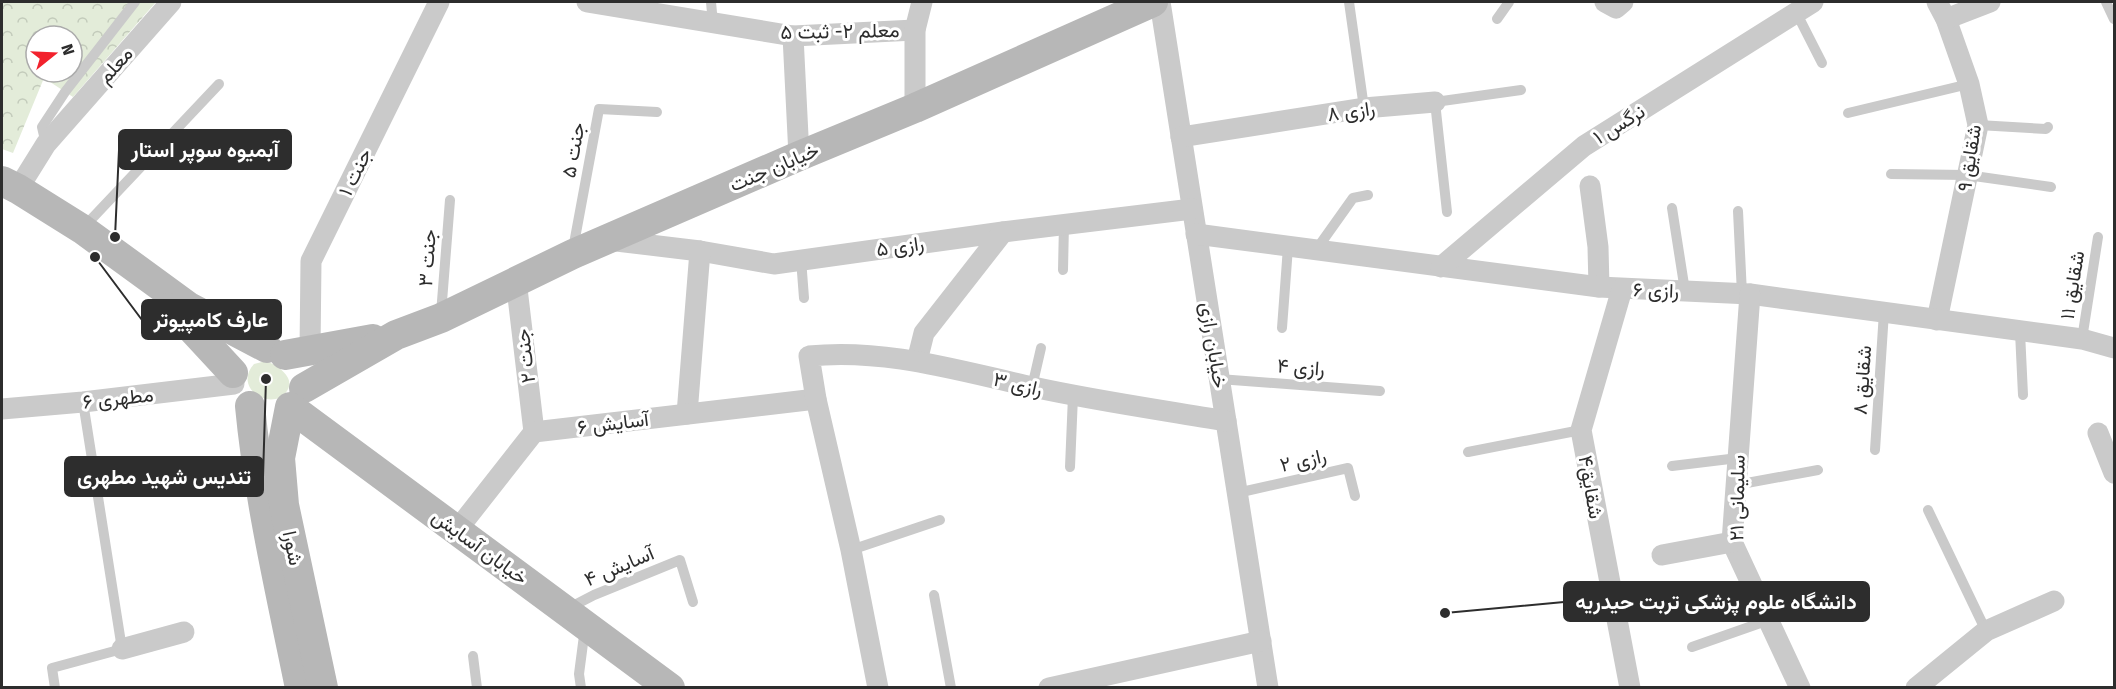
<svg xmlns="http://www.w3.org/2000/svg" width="2116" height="689" font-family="'Fira Sans',Vazirmatn,sans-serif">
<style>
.grass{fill:#e3ecd9}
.forest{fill:url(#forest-crowns);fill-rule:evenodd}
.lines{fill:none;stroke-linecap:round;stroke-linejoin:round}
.lane{stroke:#cacaca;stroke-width:10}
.street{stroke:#cacaca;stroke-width:21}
.secondary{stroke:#b7b7b7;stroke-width:30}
.labels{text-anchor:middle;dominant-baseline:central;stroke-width:6;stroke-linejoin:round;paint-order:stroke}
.street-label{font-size:20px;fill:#2d2d2d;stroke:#fff}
.leader{fill:none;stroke:#2d2d2d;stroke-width:2}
.callout-dot{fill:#2d2d2d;stroke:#fff;stroke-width:2}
.callout{fill:#2d2d2d;stroke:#2d2d2d;stroke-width:2}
.callout-label{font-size:21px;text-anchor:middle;font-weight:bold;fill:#fff}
</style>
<defs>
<pattern id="forest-crowns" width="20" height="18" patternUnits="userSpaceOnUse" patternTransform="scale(1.5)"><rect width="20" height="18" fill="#e3ecd9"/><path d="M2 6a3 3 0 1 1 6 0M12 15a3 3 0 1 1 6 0" fill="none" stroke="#c3cbbb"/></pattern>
</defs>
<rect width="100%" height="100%" fill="#fff"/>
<path class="grass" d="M 266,361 C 274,364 283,369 288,378 C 290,382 290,386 287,391 C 272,413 232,388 254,364 Z"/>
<path class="forest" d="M 2,2 L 156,2 L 73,97 L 44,78 L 13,153 L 2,149 ZM 36,36 L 72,36 L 72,72 L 36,72 Z"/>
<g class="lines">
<g class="lane">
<path d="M 711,2 L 713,24"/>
<path d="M 1349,2 L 1364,108"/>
<path d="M 2106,2 L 2114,19"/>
<path d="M 1796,12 L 1822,63"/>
<path d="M 1497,19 L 1509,2"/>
<path d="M 1848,113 L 1969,84"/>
<path d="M 1978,125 L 2046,129 L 2048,127"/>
<path d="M 46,144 L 42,127 L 65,92 L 135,2"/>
<path d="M 1891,174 L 1967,175 L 2051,187"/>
<path d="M 1672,208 L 1685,291"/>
<path d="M 1738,211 L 1742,294"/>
<path d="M 1447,212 L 1435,102 L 1521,90"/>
<path d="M 83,228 L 219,84"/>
<path d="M 573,249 L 599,109 L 657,112"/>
<path d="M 1316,250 L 1353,198 L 1368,195"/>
<path d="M 801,259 L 804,298"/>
<path d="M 1063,270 L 1064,224"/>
<path d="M 441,314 L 450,200"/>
<path d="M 1282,328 L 1288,247"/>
<path d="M 2020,332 L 2023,395"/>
<path d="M 2082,339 L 2098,237"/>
<path d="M 1219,379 L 1380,391"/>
<path d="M 1032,387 L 1041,348"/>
<path d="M 1875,450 L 1884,312"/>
<path d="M 1468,452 L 1581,430"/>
<path d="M 1672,466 L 1738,458"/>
<path d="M 1070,467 L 1073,396"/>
<path d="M 1736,485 L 1818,470"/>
<path d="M 1237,493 L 1348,468 L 1355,496"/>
<path d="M 1928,510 L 1986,631"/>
<path d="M 851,550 L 940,520"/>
<path d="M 934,595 L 951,688"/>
<path d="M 567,609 L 594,595 L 680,560 L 693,602"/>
<path d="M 1692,647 L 1769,620"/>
<path d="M 473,656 L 477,688"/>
<path d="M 55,688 L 52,668 L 122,649 L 83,402"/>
<path d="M 581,688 L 579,674 L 585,628"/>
</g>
<g class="street">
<path d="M 587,2 L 793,36 L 915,30"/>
<path d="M 1160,2 L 1268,688"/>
<path d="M 1605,2 L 1616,8 L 1623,2"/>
<path d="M 1937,2 L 1946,19 L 1969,84 L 1978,125 L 1937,320"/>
<path d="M 1946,19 L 1990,2"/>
<path d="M 793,36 L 799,156"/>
<path d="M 915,108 L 915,30 L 922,2"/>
<path d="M 1181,137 L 1364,108 L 1435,102"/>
<path d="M 1590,186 L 1598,247 L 1599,287"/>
<path d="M 18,189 L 46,144 L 171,2"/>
<path d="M 1196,234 L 1599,287 L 1750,294 L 2082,339 L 2114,348"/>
<path d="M 608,240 L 700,251 L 774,264 L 1003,232 L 1192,209"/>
<path d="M 1441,267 L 1584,146 L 1813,2"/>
<path d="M 516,280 L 534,432"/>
<path d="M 1622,289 L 1581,430 L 1630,688"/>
<path d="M 1750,294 L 1732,542 L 1800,688"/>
<path d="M 310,351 L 311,261 L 439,2"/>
<path d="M 917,361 L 924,333 L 1003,232"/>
<path d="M 2,409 L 83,402 L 234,384"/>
<path d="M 687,414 L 700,251"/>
<path d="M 2098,433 L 2114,473"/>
<path d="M 457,530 L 534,432 L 816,399"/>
<path d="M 1662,555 L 1732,542"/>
<path d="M 122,649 L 184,632"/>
<path d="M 878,688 L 851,550 L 816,399 L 809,356 C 885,348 959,371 1033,387 C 1097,401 1162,410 1226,421"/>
<path d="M 1049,688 L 1261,641"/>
<path d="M 1916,688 L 1986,631 L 2054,601"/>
</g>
<g class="secondary">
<path d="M 2,181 L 18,189 L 82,229 L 189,307 L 267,348"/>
<path d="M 168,308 L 182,318 L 233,373"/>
<path d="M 285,355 L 373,339"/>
<path d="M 304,388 L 396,335 L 441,318 L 573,254 L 799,156 L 915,108 L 1153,2"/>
<path d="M 250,406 C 259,501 281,594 300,688"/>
<path d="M 323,688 L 284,505 L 280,458 L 290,407 L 670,688"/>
</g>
</g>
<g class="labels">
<g class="street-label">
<text transform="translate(840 31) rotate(-1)">معلم ۲- ثبت ۵</text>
<text transform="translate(115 65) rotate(-48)">معلم</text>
<text transform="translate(1351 111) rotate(-8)">رازی ۸</text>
<text transform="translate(1619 124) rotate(-32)">نرگس ۱</text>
<text transform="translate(573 150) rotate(-80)">جنت ۵</text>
<text transform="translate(1969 158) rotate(-81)">شقایق ۹</text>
<text transform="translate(774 167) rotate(-23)">خیابان جنت</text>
<text transform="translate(355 172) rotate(-64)">جنت ۱</text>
<text transform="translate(900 246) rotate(-8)">رازی ۵</text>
<text transform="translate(427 258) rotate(-86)">جنت ۳</text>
<text transform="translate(2072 285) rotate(-81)">شقایق ۱۱</text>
<text transform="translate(1656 290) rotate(2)">رازی ۶</text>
<text transform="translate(1214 345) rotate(81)">خیابان رازی</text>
<text transform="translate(525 356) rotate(-97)">جنت ۲</text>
<text transform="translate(1301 367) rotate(4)">رازی ۴</text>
<text transform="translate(1862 380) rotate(-86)">شقایق ۸</text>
<text transform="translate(1018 384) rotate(13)">رازی ۳</text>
<text transform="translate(118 398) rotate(-6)">مطهری ۶</text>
<text transform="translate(613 423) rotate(-7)">آسایش ۶</text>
<text transform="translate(1303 460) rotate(-13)">رازی ۲</text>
<text transform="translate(1591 487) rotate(80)">شقایق۴</text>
<text transform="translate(1737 498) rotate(-89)">سلیمانی ۲۱</text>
<text transform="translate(480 547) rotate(36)">خیابان آسایش</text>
<text transform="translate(293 548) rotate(78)">شورا</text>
<text transform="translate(619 566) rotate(-23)">آسایش ۴</text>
</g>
</g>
<path class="leader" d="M115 237L119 150M95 257L142 320M266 379L263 477M1445 613L1564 602"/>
<g class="callout-dot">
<circle cx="115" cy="237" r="6"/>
<circle cx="95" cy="257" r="6"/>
<circle cx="266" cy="379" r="6"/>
<circle cx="1445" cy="613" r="6"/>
</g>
<g class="callout">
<rect x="119" y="130" width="172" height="39" rx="6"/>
<rect x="142" y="300" width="139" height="39" rx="6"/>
<rect x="65" y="457" width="198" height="39" rx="6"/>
<rect x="1564" y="582" width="305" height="39" rx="6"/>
</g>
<g class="callout-label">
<text x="205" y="157">آبمیوه سوپر استار</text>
<text x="211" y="327">عارف کامپیوتر</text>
<text x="164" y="484">تندیس شهید مطهری</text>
<text x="1716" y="609">دانشگاه علوم پزشکی تربت حیدریه</text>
</g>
<rect width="2116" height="689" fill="none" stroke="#2d2d2d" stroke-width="6"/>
<g transform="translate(54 54) rotate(72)"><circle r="28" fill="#ffffff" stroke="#ababab" stroke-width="1.5"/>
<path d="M0-4.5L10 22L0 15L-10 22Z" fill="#f2222d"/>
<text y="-9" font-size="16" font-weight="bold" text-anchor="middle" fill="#2d2d2d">N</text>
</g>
</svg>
